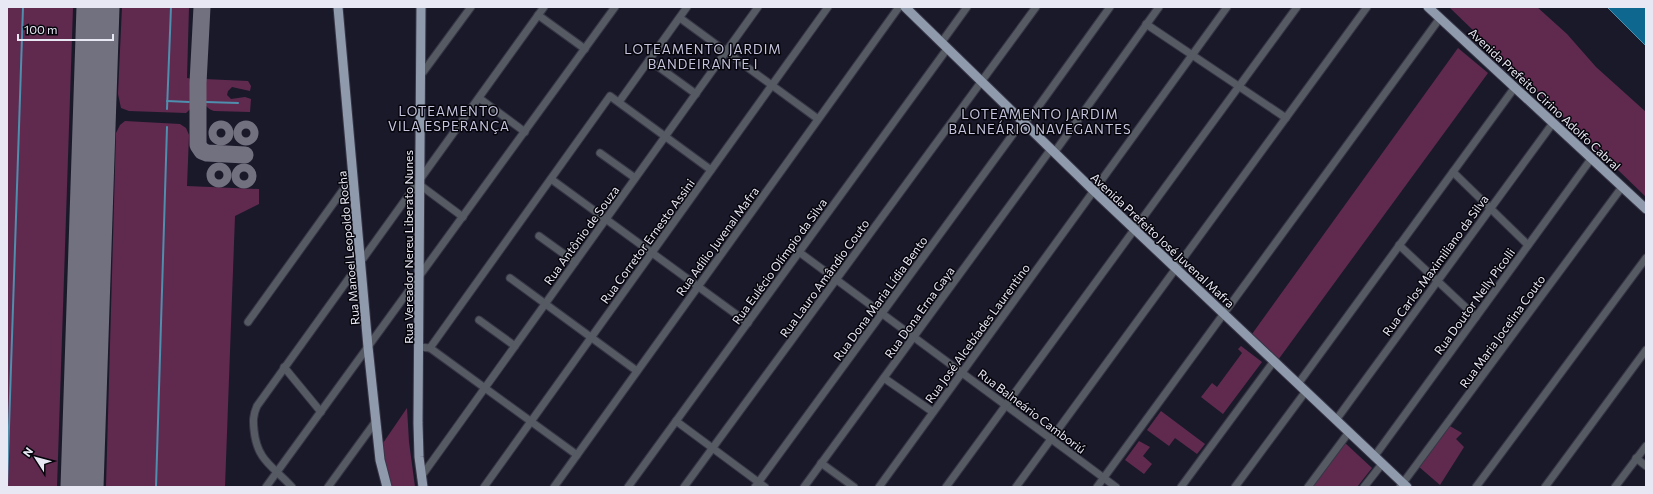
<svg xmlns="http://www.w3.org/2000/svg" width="1653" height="494" font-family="Commissioner,sans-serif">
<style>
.green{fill:#602a4f}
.water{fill:#0d678e;stroke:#4f8ead}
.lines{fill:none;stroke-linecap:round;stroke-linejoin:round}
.stream{stroke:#4f8ead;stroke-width:2}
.taxiway{stroke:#727180;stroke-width:17}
.runway{stroke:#727180;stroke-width:43}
.minor-casing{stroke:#373646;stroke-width:9}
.major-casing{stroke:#373646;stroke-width:11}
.minor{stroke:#555a63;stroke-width:7}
.major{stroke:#8f9aac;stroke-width:9}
.labels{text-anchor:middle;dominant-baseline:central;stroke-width:3;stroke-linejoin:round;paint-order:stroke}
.street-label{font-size:12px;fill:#e8e8f5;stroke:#06050c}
.neighbourhood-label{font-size:13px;letter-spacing:1px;fill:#c6c5de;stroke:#06050c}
</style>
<rect width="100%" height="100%" fill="#1a192a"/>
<g class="green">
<path d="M 7,7 L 73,7 L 57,487 L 7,487 Z"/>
<path d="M 122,7 L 189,7 L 187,78 L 193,79 C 193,90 196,106 186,113 L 129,111 L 121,108 L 118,94 Z"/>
<path d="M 1449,7 L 1537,7 L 1567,34 L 1596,67 L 1646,112 L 1646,197 Z"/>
<path d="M 1458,48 L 1488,73 L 1278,360 L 1252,334 Z"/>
<path d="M 204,79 L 248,81 L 251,86 L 250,91 L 232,87 L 228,91 L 227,95 L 231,99 L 245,97 L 251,99 L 250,112 L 214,111 C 199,106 203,92 204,79 Z"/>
<path d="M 125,121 L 180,124 L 186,128 L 189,135 L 187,186 L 259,189 L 259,204 L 235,216 L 225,487 L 106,487 L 116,133 L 120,125 Z"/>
<path d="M 1241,346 L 1262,362 L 1223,414 L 1201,397 L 1212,383 L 1217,387 L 1242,353 L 1238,349 Z"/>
<path d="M 407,408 L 409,442 L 415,487 L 390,487 L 381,446 Z"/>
<path d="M 1161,411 L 1205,444 L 1197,454 L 1175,438 L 1169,446 L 1147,430 Z"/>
<path d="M 1448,425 L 1462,433 L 1456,439 L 1464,447 L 1440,485 L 1418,466 Z"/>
<path d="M 1139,441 L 1150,447 L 1143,456 L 1152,464 L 1144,474 L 1125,460 Z"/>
<path d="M 1344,442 L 1372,468 L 1357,487 L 1310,487 Z"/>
</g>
<path class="water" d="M 1607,7 L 1646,7 L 1646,46 Z"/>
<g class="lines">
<g class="stream">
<path d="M 167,101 L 189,102"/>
<path d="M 206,102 L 238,103"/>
<path d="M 167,109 L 171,7"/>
<path d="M 7,487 L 23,7"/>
<path d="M 156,487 L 167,127"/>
</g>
<g class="taxiway">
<path d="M 202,7 L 198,83 L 198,145 L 202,151 L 207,153 L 245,155"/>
<path d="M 97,53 L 98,7"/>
<circle cx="246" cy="133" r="4"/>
<circle cx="221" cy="133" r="4"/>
<circle cx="219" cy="175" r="4"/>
<circle cx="244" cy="176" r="4"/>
</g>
<path class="runway" d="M 82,487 L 98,7"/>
<defs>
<g id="minor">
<path d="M 538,15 L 585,49"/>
<path d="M 680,18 L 818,119"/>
<path d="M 1146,24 L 1286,118"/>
<path d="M 941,43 L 967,7"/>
<path d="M 649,60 L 696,94"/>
<path d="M 421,75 L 471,7"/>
<path d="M 479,98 L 525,132"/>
<path d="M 619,102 L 687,7"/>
<path d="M 600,153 L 635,178"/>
<path d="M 1054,153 L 1159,7"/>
<path d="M 1453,172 L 1528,245"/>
<path d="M 551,179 L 748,323"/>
<path d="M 420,185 L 463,217"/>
<path d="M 539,236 L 575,262"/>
<path d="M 1399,245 L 1476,317"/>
<path d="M 799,252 L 1116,487"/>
<path d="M 510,278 L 637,371"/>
<path d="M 479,320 L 515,346"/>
<path d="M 248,322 L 353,176"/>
<path d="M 419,347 L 430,348 L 610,96 L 711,170"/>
<path d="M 430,348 L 577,455"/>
<path d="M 284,367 L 321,412"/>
<path d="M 884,378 L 933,412"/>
<path d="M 1298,384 L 1515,87"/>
<path d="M 1336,420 L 1553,123"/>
<path d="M 676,421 L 765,487"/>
<path d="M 1374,457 L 1591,159"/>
<path d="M 1636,458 L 1646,466"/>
<path d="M 821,463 L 854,487"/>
<path d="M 421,477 L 758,7"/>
<path d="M 266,487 L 615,7"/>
<path d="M 292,487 C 273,466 257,461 254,430 C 253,421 253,415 257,406 L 544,7"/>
<path d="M 328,487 L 376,421"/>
<path d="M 484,487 L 828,7"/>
<path d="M 554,487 L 899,7"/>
<path d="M 628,487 L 947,49"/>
<path d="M 684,487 L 1036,7"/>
<path d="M 755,487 L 1016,130 L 1033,114 L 1110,7"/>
<path d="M 804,487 L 1051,149"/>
<path d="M 879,487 L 1227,7"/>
<path d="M 946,487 L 1297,7"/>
<path d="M 1016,487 L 1367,7"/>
<path d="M 1097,487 L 1440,18"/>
<path d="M 1181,487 L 1274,361"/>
<path d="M 1235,487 L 1306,391"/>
<path d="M 1308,487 L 1349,432"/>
<path d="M 1364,487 L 1382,464"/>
<path d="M 1400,487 L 1622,187"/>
<path d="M 1476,487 L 1646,258"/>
<path d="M 1545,487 L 1646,350"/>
<path d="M 1615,487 L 1646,446"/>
</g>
<g id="major">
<path d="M 338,7 L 368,347 L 380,460 L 387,487"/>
<path d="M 421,7 L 418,423 L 419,457 L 423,487"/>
<path d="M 905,7 L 1094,191 L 1407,487"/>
<path d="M 1428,7 L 1646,209"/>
</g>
</defs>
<use href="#minor" class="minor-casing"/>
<use href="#major" class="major-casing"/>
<use href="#minor" class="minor"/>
<use href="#major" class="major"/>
</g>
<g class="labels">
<g class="street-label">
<text transform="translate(1545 99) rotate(43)">Avenida Prefeito Cirino Adolfo Cabral</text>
<text transform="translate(581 235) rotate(-54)">Rua Antônio de Souza</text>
<text transform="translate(1163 240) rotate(43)">Avenida Prefeito José Juvenal Mafra</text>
<text transform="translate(647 241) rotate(-54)">Rua Corretor Ernesto Assini</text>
<text transform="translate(717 241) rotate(-54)">Rua Adílio Juvenal Mafra</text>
<text transform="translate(408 247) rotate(-90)">Rua Vereador Nereu Liberato Nunes</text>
<text transform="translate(348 248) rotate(-95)">Rua Manoel Leopoldo Rocha</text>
<text transform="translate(779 261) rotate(-54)">Rua Eulécio Olímpio da Silva</text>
<text transform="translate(1435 265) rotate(-54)">Rua Carlos Maximiliano da Silva</text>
<text transform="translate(824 278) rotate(-54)">Rua Lauro Amândio Couto</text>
<text transform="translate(880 298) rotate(-54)">Rua Dona Maria Lídia Bento</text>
<text transform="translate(1474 301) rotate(-54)">Rua Doutor Nelly Picolli</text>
<text transform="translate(919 312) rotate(-54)">Rua Dona Erna Gaya</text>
<text transform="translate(1502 331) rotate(-54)">Rua Maria Jocelina Couto</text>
<text transform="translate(977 333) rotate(-54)">Rua José Alcebíades Laurentino</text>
<text transform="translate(1032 411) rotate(37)">Rua Balneário Camboriú</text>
</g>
<g class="neighbourhood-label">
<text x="703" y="49">LOTEAMENTO JARDIM<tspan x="703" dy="15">BANDEIRANTE I</tspan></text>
<text x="449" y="111">LOTEAMENTO<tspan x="449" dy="15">VILA ESPERANÇA</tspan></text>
<text x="1040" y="114">LOTEAMENTO JARDIM<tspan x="1040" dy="15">BALNEÁRIO NAVEGANTES</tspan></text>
</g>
</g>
<rect width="1653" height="494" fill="none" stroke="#e8e8f5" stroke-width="16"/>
<g transform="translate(36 458) rotate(306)" stroke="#06050c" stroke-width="3" paint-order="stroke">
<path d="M0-3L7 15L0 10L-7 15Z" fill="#e8e8f5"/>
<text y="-6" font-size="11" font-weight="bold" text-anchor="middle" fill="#e8e8f5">N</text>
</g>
<path d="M18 34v6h95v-6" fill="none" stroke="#e8e8f5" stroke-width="2"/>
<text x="24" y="34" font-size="12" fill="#e8e8f5" stroke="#06050c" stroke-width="3" paint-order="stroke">100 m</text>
</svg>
